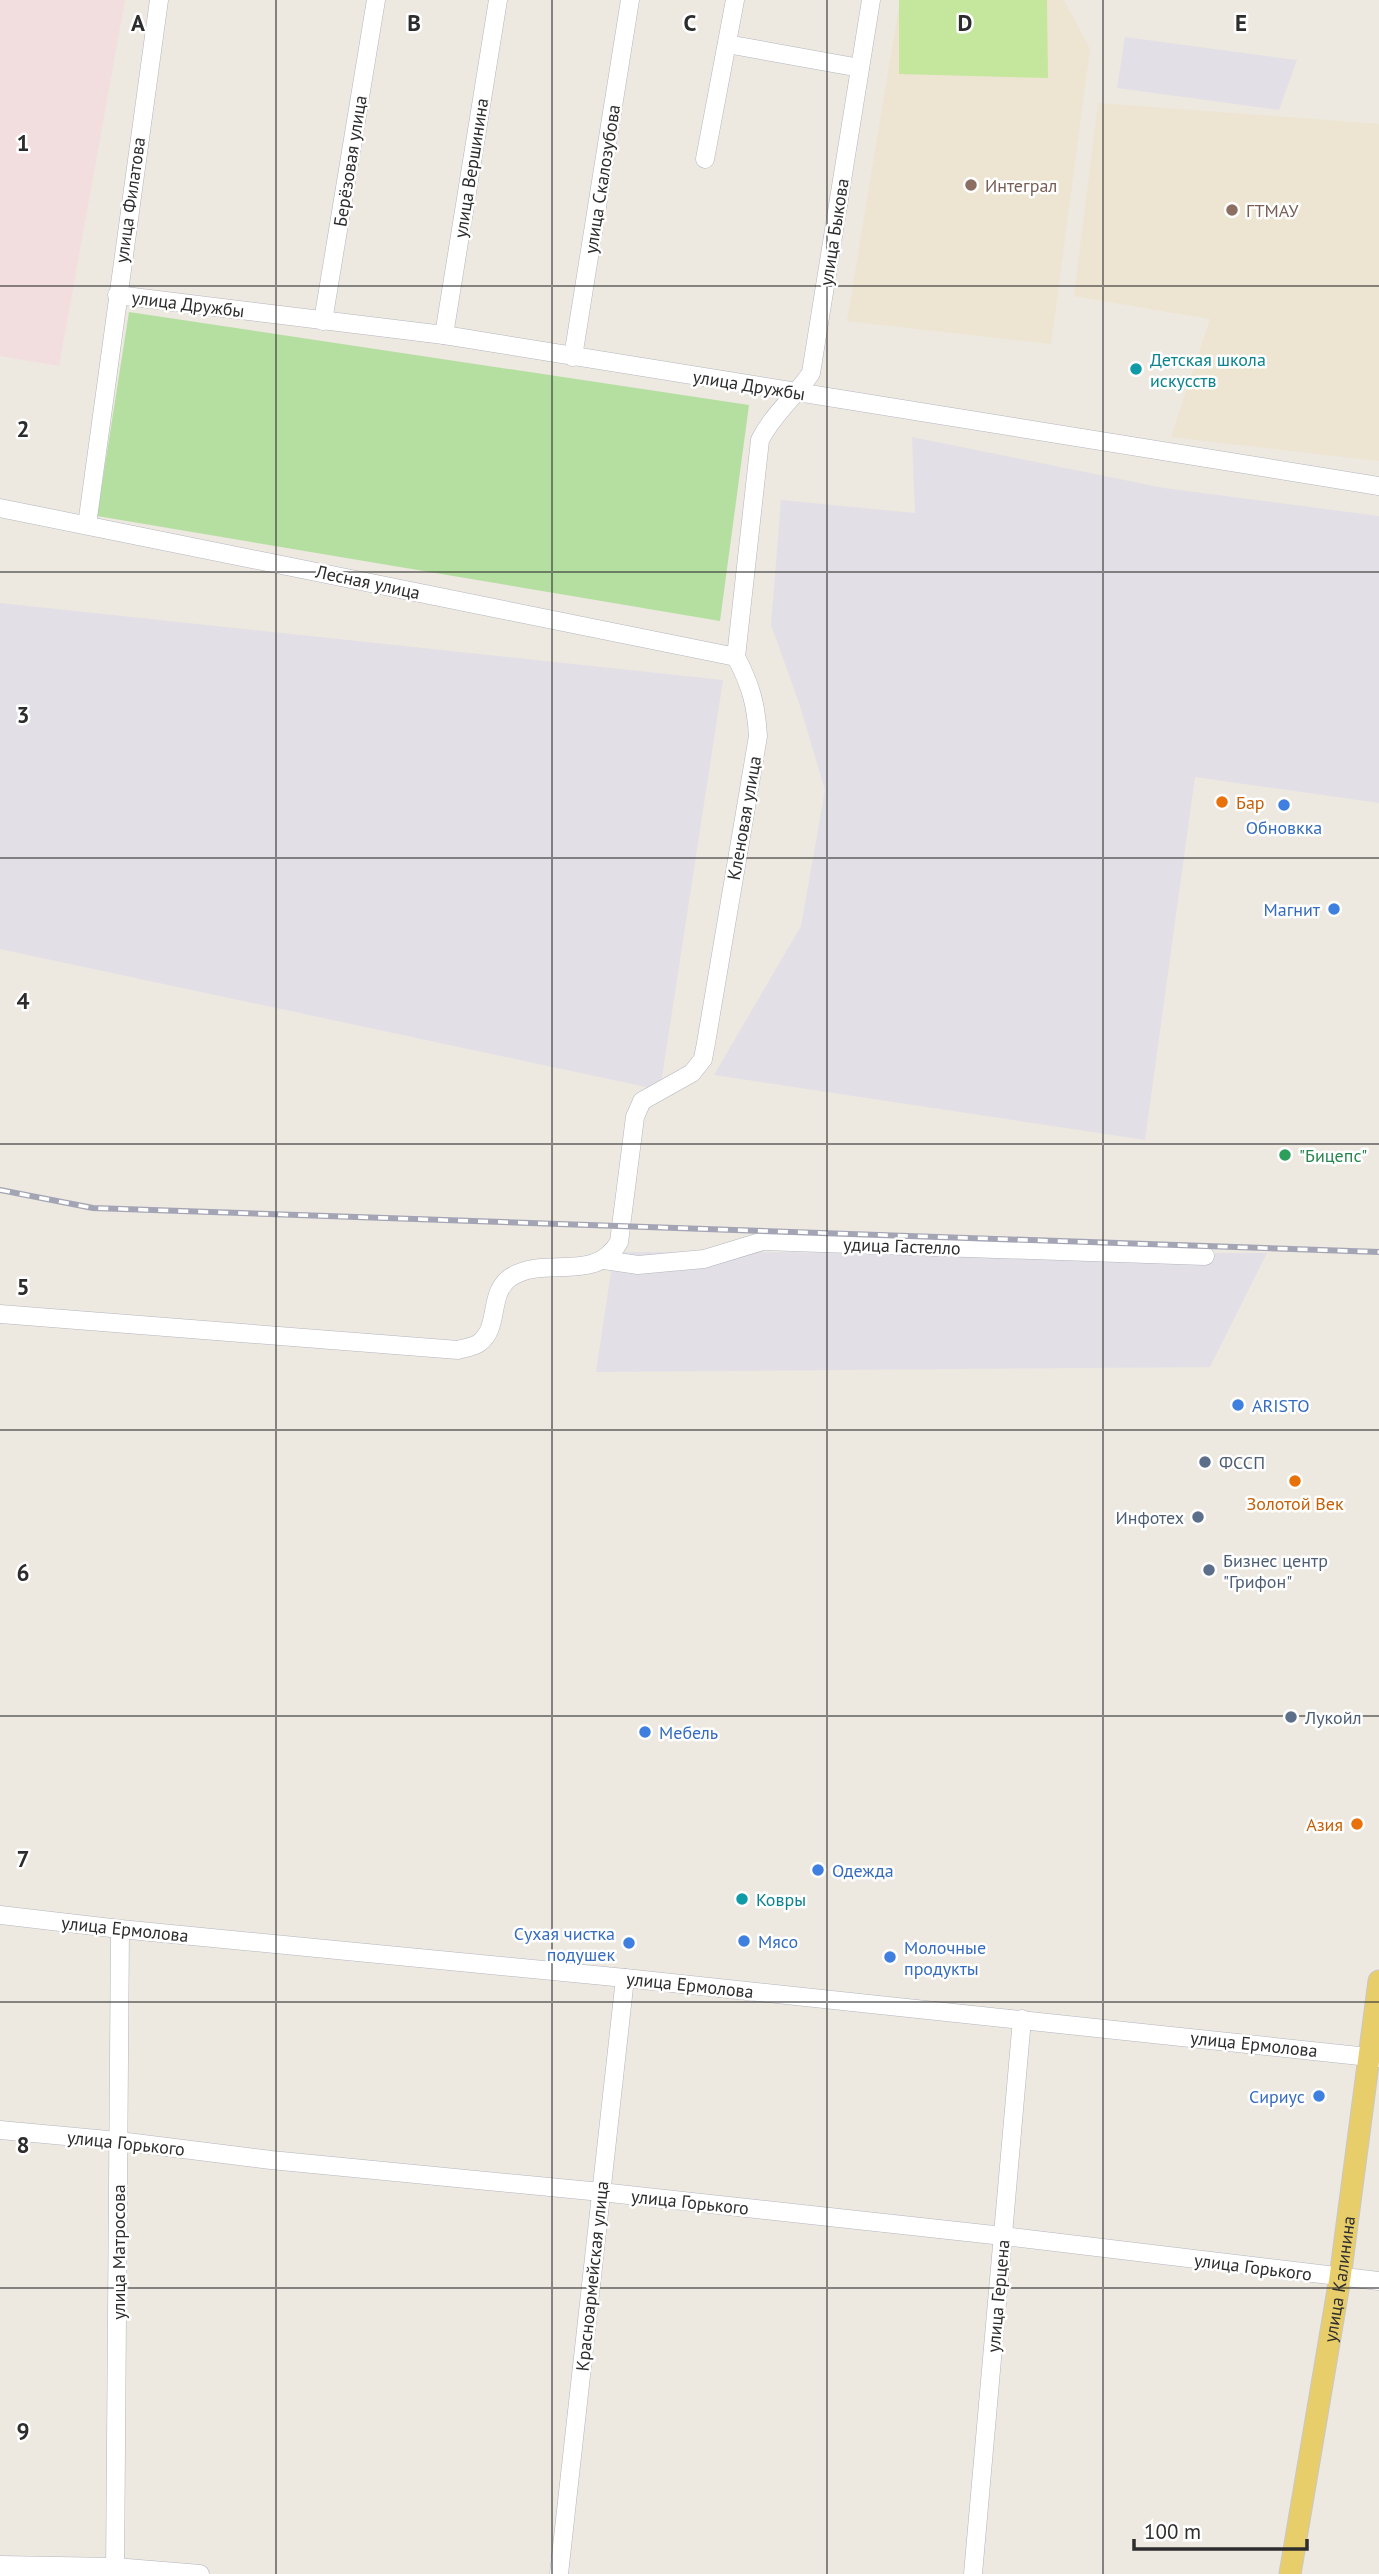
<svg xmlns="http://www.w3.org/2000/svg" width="1379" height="2574" font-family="'PT Sans',sans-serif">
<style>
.industrial{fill:#e2e0e6}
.education{fill:#ede5d1}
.medical{fill:#f3dedf}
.green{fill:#b5dfa1}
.pitch{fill:#c5e69d}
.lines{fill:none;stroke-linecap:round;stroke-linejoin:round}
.minor-casing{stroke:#b3b6bf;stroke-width:19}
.major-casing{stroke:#c8c8c8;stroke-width:23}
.minor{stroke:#fff;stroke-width:18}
.major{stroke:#e8cd6b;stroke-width:21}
.rail-casing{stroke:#a3a5b5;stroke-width:6}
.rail{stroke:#fff;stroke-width:3.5;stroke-dasharray:10;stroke-linecap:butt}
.grid{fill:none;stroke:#2d2d2d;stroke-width:2;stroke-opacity:0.55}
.education-dot{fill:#8d6e63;stroke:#fff;stroke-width:2.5}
.culture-dot{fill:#0f9aa8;stroke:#fff;stroke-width:2.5}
.food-dot{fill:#e8710a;stroke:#fff;stroke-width:2.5}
.shop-dot{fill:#3f7fe0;stroke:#fff;stroke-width:2.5}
.leisure-dot{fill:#2e9e5b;stroke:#fff;stroke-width:2.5}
.service-dot{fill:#5c6f8a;stroke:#fff;stroke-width:2.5}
.labels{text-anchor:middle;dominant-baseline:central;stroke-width:5;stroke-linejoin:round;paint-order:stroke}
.street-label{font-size:18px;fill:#2d2d2d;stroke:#fff}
.education-label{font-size:18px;fill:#785e54;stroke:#fff;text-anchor:start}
.culture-label{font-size:18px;fill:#0d838f;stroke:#fff;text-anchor:start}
.food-label{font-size:18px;fill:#c56008;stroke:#fff;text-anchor:start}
.shop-label{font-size:18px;fill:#366cbe;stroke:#fff;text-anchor:start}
.leisure-label{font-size:18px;fill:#27864d;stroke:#fff;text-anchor:start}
.service-label{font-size:18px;fill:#4e5e75;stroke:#fff;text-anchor:start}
.grid-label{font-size:23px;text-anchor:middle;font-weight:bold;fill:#2d2d2d;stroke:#fff;stroke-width:5;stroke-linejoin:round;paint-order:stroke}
</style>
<rect width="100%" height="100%" fill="#ede8e0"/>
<g class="industrial">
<path d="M 1125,37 L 1297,60 L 1279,110 L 1117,88 Z"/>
<path d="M 912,437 L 1164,488 L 1379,516 L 1379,803 L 1195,777 L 1145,1140 L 714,1075 L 801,926 L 825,790 L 799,703 L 771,625 L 781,500 L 915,513 Z"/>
<path d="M 0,603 L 723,680 L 660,1090 L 0,949 Z"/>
<path d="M 614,1252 L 1267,1253 L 1210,1367 L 596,1372 Z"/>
</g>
<g class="education">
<path d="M 900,0 L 1064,0 L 1090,49 L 1051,344 L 847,321 Z"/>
<path d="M 1098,103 L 1379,124 L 1379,461 L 1171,437 L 1210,319 L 1074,296 Z"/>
</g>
<path class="medical" d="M 0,0 L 125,0 L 59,366 L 0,356 Z"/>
<path class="green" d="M 129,312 L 749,405 L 720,621 L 97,516 Z"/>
<path class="pitch" d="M 899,0 L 1047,0 L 1048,78 L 899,74 Z"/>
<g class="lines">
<defs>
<g id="minor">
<path d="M 727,44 L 860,68"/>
<path d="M 705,159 L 735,0"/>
<path d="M 117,295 L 444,335 L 1379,486"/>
<path d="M 323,321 L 376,0"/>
<path d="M 444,335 L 498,0"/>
<path d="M 573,357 L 630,0"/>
<path d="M 0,508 L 736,657"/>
<path d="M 87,525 L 159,0"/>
<path d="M 604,1260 L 638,1265 L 704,1259 L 763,1241 L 1205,1256"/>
<path d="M 0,1314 L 458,1350 C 464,1348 474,1347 479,1343 C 501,1327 487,1293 511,1277 C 545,1255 595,1284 619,1242 L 635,1117 L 642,1101 L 692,1073 L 703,1059 L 706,1043 L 758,736 C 756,704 751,686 736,657 L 760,440 C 773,414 795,397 811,373 L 871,0"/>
<path d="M 0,1915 L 120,1929 L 625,1978 L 1379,2058"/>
<path d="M 0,2130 L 119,2141 L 271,2160 L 601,2192 L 1003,2236 L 1379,2281"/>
<path d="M 0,2565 L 115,2567 L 200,2574"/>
<path d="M 115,2574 L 120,1929"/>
<path d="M 559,2574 L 625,1978"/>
<path d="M 973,2574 L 1022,2019"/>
</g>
<g id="major">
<path id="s1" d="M 1290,2574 L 1340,2278 L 1379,1981"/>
</g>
</defs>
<use href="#minor" class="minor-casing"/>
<use href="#major" class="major-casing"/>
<use href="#minor" class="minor"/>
<use href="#major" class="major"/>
<defs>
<path id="rail" d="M 0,1190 L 93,1208 L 1379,1252"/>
</defs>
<use href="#rail" class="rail-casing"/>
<use href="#rail" class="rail"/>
</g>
<path class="grid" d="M 276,0 L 276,2574M 552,0 L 552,2574M 827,0 L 827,2574M 1103,0 L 1103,2574M 0,286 L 1379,286M 0,572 L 1379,572M 0,858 L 1379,858M 0,1144 L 1379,1144M 0,1430 L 1379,1430M 0,1716 L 1379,1716M 0,2002 L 1379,2002M 0,2288 L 1379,2288"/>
<g class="education-dot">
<circle cx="971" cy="185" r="7"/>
<circle cx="1232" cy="210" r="7"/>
</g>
<g class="culture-dot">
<circle cx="1136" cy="369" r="7"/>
<circle cx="742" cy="1899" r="7"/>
</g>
<g class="food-dot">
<circle cx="1222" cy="802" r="7"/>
<circle cx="1295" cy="1481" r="7"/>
<circle cx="1357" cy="1824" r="7"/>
</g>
<g class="shop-dot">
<circle cx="1284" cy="805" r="7"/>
<circle cx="1334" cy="909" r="7"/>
<circle cx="1238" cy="1405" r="7"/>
<circle cx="645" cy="1732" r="7"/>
<circle cx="818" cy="1870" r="7"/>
<circle cx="744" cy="1941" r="7"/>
<circle cx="629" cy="1943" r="7"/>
<circle cx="890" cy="1957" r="7"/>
<circle cx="1319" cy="2096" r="7"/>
</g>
<circle class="leisure-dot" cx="1285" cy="1155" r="7"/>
<g class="service-dot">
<circle cx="1205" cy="1462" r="7"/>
<circle cx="1198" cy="1517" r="7"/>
<circle cx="1209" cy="1570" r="7"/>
<circle cx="1291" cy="1717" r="7"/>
</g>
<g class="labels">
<g class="street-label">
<text transform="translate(350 161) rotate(-81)">Берёзовая улица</text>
<text transform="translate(471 168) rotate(-81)">улица Вершинина</text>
<text transform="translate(602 179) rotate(-81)">улица Скалозубова</text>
<text transform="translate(130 200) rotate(-82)">улица Филатова</text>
<text transform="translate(834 232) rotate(-81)">улица Быкова</text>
<text transform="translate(188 304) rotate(7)">улица Дружбы</text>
<text transform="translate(749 385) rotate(9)">улица Дружбы</text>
<text transform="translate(368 582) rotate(12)">Лесная улица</text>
<text transform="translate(744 818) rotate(-80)">Кленовая улица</text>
<text transform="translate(902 1246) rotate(2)">удица Гастелло</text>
<text transform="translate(125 1929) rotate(6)">улица Ермолова</text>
<text transform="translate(690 1985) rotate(6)">улица Ермолова</text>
<text transform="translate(1254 2044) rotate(6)">улица Ермолова</text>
<text transform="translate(126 2143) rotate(6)">улица Горького</text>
<text transform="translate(690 2202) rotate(6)">улица Горького</text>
<text transform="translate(118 2252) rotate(-90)">улица Матросова</text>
<text transform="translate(1253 2267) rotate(7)">улица Горького</text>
<text transform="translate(592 2276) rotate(-84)">Красноармейская улица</text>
<text stroke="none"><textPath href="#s1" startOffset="299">улица Калинина</textPath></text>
<text transform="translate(998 2296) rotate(-85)">улица Герцена</text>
</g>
<g class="education-label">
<text x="985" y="185">Интеграл</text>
<text x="1246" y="210">ГТМАУ</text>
</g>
<g class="culture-label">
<text x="1150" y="359">Детская школа<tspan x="1150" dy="21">искусств</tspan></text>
<text x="756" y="1899">Ковры</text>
</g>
<g class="food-label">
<text x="1236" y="802">Бар</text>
<text x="1295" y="1503" text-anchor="middle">Золотой Век</text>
<text x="1343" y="1824" text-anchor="end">Азия</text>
</g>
<g class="shop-label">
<text x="1284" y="827" text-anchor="middle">Обновкка</text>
<text x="1320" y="909" text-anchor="end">Магнит</text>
<text x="1252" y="1405">ARISTO</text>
<text x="659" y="1732">Мебель</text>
<text x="832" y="1870">Одежда</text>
<text x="615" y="1933" text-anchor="end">Сухая чистка<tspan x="615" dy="21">подушек</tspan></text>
<text x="758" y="1941">Мясо</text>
<text x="904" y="1947">Молочные<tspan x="904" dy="21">продукты</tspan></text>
<text x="1305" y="2096" text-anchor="end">Сириус</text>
</g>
<g class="leisure-label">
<text x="1299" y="1155">"Бицепс"</text>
</g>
<g class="service-label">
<text x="1219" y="1462">ФССП</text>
<text x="1184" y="1517" text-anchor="end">Инфотех</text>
<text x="1223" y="1560">Бизнес центр<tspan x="1223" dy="21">"Грифон"</tspan></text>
<text x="1305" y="1717">Лукойл</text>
</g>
</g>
<g class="grid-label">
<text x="138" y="31">A</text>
<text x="414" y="31">B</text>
<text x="690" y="31">C</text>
<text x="965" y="31">D</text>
<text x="1241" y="31">E</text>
<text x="23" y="151">1</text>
<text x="23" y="437">2</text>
<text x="23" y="723">3</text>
<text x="23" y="1009">4</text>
<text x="23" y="1295">5</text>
<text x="23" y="1581">6</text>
<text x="23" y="1867">7</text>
<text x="23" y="2153">8</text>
<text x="23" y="2439">9</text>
</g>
<path d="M1134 2539v10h173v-10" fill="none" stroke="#2d2d2d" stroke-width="3.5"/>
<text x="1144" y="2539" font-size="21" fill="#2d2d2d" stroke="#ffffff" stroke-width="5" paint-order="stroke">100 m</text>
</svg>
